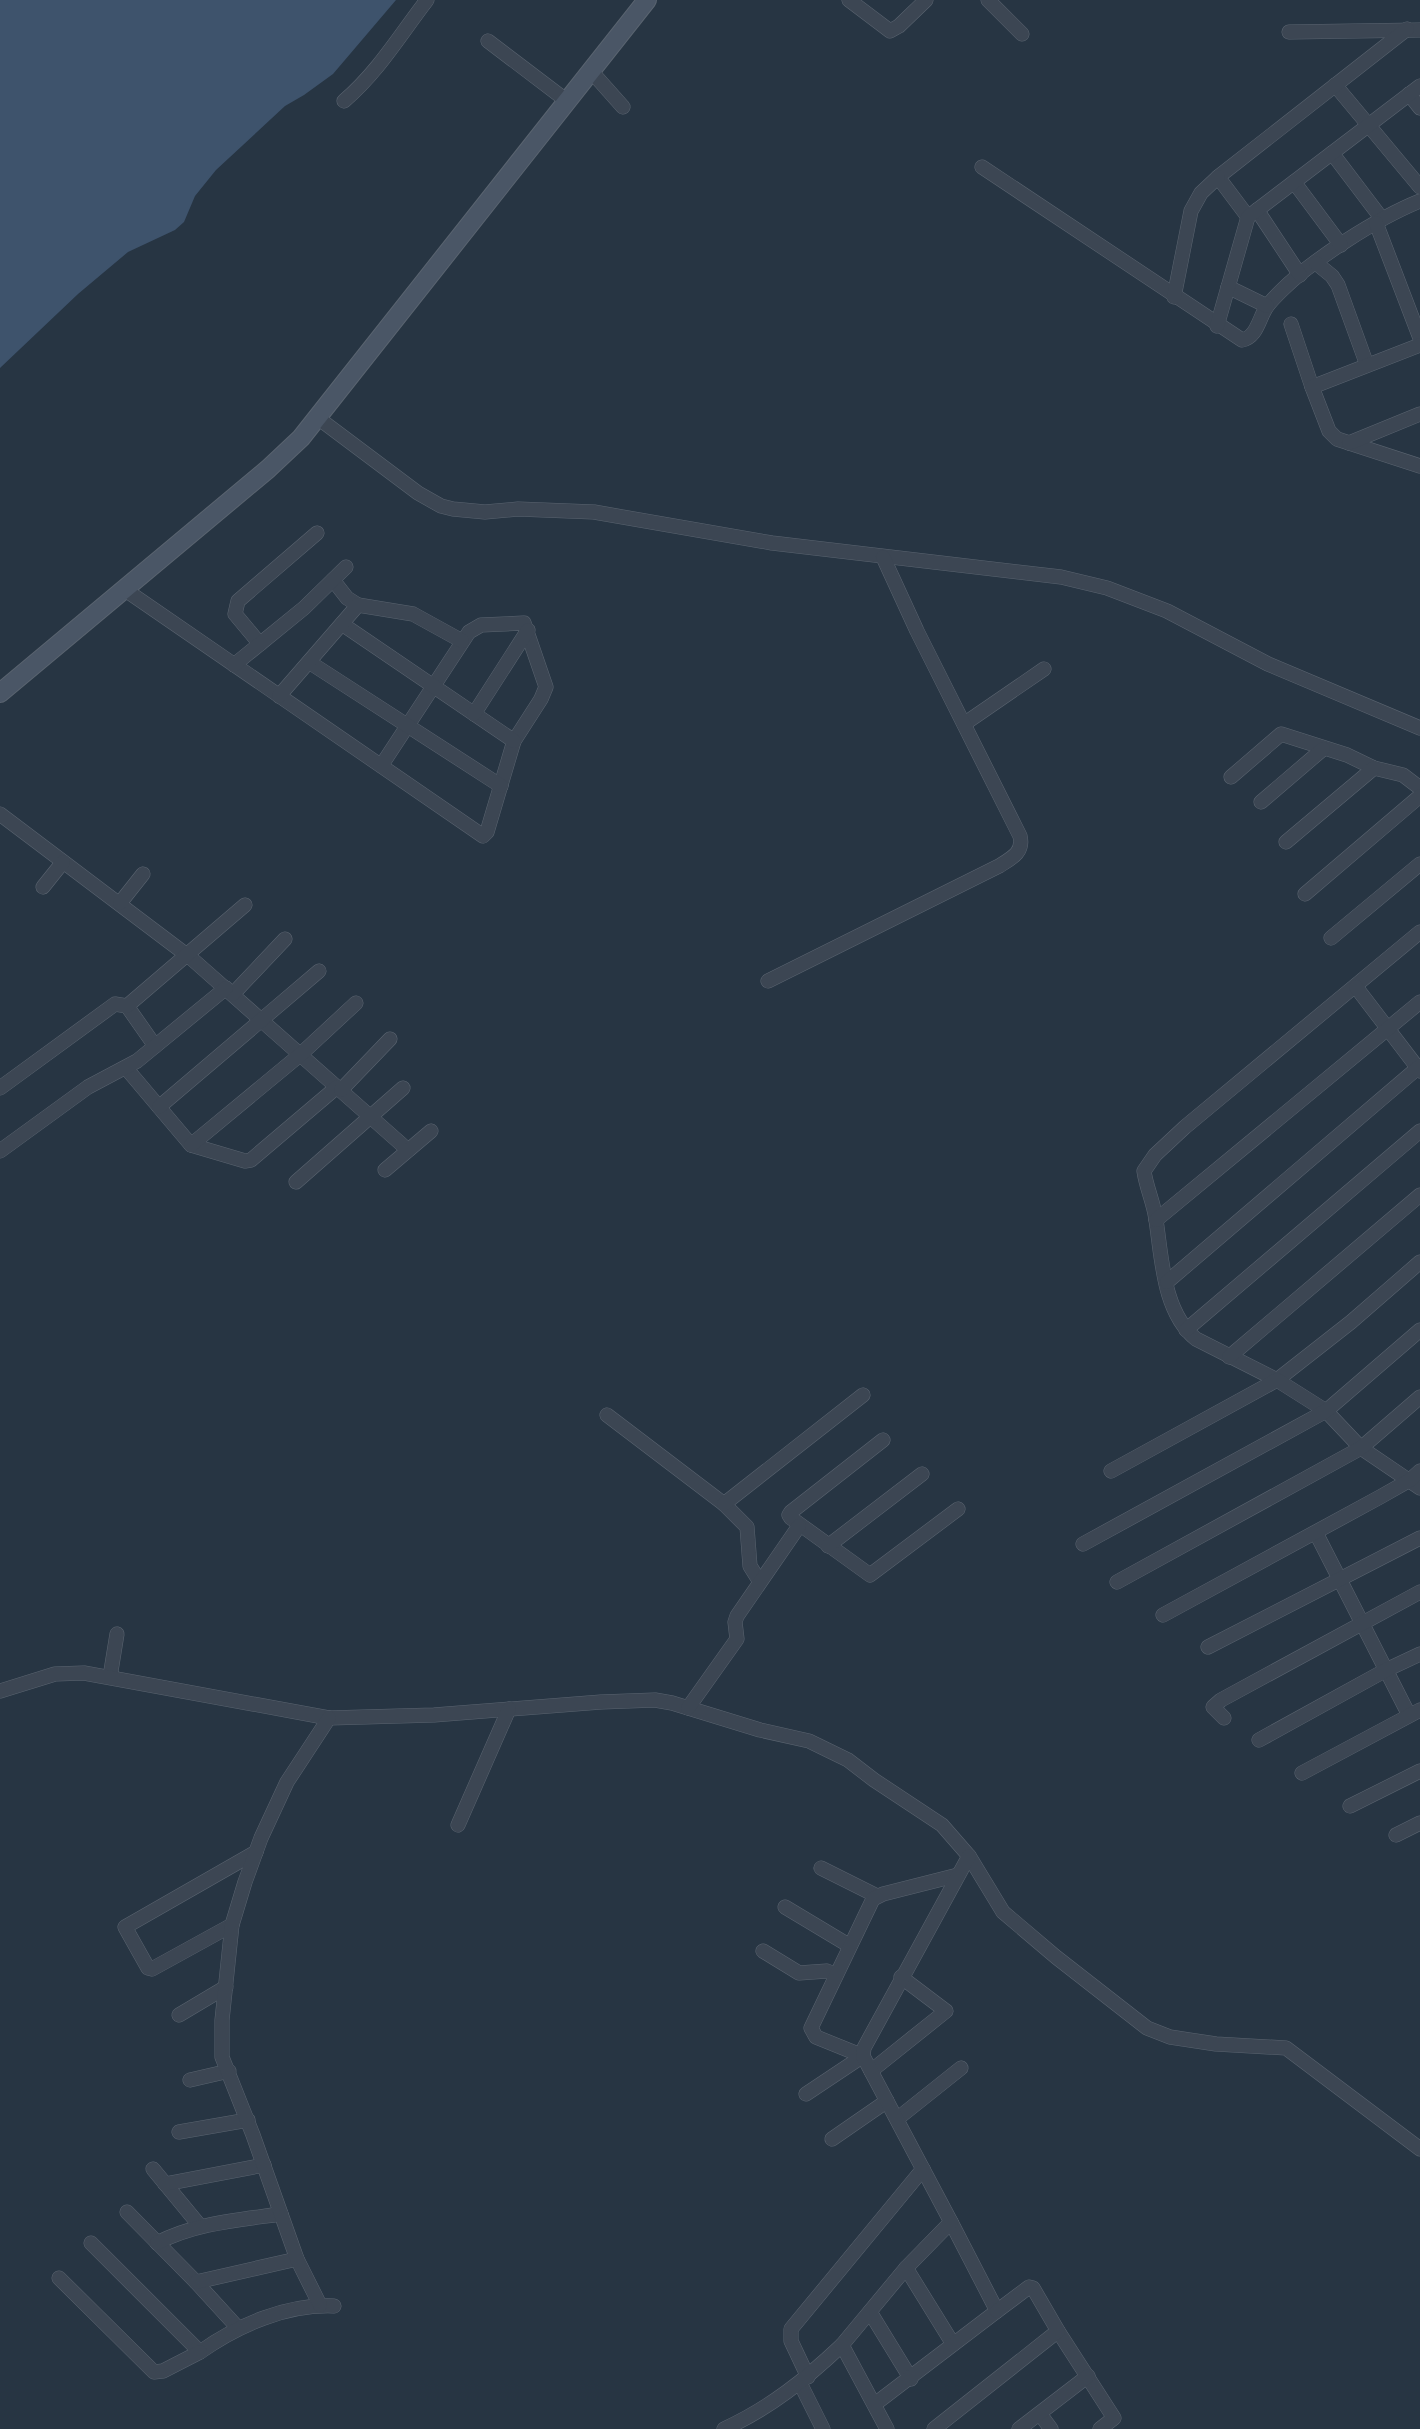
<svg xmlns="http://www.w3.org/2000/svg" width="1420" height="2429" font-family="'Space Grotesk',sans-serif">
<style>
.water{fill:#3e536c}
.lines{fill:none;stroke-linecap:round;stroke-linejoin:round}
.street-casing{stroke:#5a6470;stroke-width:15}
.secondary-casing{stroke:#5a6470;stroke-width:20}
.street{stroke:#3c4653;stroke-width:14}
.secondary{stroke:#4a5666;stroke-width:18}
</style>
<rect width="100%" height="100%" fill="#273543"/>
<path class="water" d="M 0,0 L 396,0 L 333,74 L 304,95 L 285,106 L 216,170 L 195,196 L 184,222 L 175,230 L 128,252 L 78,294 L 0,368 Z"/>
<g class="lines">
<defs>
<g id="street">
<path d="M 849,0 L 890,31 L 899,26 L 926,0"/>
<path d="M 988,0 L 1022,34"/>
<path d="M 1289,32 L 1420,30"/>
<path d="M 488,41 L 567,101"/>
<path d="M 591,71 L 623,107"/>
<path d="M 1335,85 L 1420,187"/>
<path d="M 1409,94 L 1420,108"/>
<path d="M 344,101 C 378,72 400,35 427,0"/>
<path d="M 1332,153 L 1382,219"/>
<path d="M 982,167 L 1242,340 C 1258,337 1259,316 1268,305 C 1272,300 1277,295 1281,291 C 1313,259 1378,218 1420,201"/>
<path d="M 1294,182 L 1341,245"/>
<path d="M 1257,210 L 1300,275"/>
<path d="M 1248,217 L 1218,177 L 1407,29"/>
<path d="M 1376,223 L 1420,338"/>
<path d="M 1316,263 L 1332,276 L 1338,285 L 1367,365"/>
<path d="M 1228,287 L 1267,306"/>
<path d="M 1174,297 L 1191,211 L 1201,193 L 1218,177"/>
<path d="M 1291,324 L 1312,387"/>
<path d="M 1217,326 L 1248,217 L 1420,86"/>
<path d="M 1420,345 L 1312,387 L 1329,431 L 1337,439 L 1420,466"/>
<path d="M 318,418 L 418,493 L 441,506 L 453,509 L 485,512 L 518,509 L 594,512 L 772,543 L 1061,577 L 1107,588 L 1167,611 L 1268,664 L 1420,728"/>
<path d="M 1349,443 L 1420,414"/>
<path d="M 333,580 L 347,598 L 358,605"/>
<path d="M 124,589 L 483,836 L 487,832 L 514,741 L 541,699 L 546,687 L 524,623 L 481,625 L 469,632 L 381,766"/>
<path d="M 342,624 L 514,741"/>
<path d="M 260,644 L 235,614 L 238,601 L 317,533"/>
<path d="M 309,662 L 501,786"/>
<path d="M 234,665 L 304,608 L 346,567"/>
<path d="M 279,696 L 358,605 L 413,614 L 462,641"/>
<path d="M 474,714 L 528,630"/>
<path d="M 964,724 L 1044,669"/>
<path d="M 1231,777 L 1281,734 L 1347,755 L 1374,768 L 1403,775 L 1420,788"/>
<path d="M 1261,802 L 1323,749"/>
<path d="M 0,814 L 192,959 L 408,1150"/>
<path d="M 1286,842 L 1374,768"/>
<path d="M 43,887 L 63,862"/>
<path d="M 1305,894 L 1420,796"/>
<path d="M 120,903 L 143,874"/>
<path d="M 1420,932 L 1185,1127 L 1155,1155 L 1144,1171 C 1146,1187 1154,1203 1156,1220 C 1162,1259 1163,1312 1196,1339 L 1277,1380 L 1351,1322 L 1420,1262"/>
<path d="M 1331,938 L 1420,864"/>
<path d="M 768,981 L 999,866 C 1012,858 1024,852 1020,836 L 917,631 L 883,557"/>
<path d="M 1356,987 L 1420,1071"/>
<path d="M 233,994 L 285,939"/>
<path d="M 127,1006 L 155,1046"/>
<path d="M 126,1068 L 191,1145 L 245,1161 L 251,1160 L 337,1087"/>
<path d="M 0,1088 L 115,1004 L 127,1006 L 245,905"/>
<path d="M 341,1090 L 390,1039"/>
<path d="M 159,1107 L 319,971"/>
<path d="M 191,1145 L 301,1054 L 356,1003"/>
<path d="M 0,1151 L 88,1087 L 137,1061 L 226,988"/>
<path d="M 385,1170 L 431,1131"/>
<path d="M 296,1182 L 403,1088"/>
<path d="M 1156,1220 L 1420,1002"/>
<path d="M 1167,1282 L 1420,1066"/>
<path d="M 1186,1330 L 1420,1131"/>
<path d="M 1229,1357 L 1420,1195"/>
<path d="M 607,1415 L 724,1504 L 747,1527 L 750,1566 L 760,1582"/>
<path d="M 883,1440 L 791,1512 L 789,1515 L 791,1518 L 870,1575 L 958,1509"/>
<path d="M 1111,1471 L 1277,1380 L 1326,1411 L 1361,1448 L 1420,1488"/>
<path d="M 724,1504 L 863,1395"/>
<path d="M 1316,1533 L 1409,1715"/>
<path d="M 1083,1544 L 1326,1411 L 1420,1330"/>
<path d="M 828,1546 L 922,1474"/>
<path d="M 1117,1582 L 1361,1448 L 1420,1397"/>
<path d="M 1163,1615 L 1380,1497 L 1410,1480 L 1420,1471"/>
<path d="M 1208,1647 L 1420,1538"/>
<path d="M 110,1677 L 117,1634"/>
<path d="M 0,1691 L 55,1674 L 84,1673 L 329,1718 L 434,1715 L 601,1702 L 655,1700 L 672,1703 L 760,1730 L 809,1741 L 848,1760 L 874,1780 L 942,1825 L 969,1856 L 1003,1912 L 1056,1957 L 1147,2028 L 1170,2037 L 1216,2044 L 1286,2048 L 1420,2149"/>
<path d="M 688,1708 L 737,1639 L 735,1622 L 737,1616 L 799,1526"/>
<path d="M 1224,1718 L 1213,1707 L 1221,1700 L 1420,1592"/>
<path d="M 1259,1740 L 1386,1670 L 1420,1654"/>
<path d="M 1302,1773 L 1420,1710"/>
<path d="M 1350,1806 L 1420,1771"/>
<path d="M 458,1825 L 509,1709"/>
<path d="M 1396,1835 L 1420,1823"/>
<path d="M 821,1868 L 877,1896"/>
<path d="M 785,1907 L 850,1946"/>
<path d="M 232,1925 L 152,1969 L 148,1968 L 125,1927 L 256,1852"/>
<path d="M 763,1951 L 799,1973 L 827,1971 L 836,1975"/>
<path d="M 179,2015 L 226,1987"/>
<path d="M 871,2071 L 946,2011 L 901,1977"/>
<path d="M 190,2080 L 229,2071"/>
<path d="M 806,2094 L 863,2056 L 816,2037 L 811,2028 L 873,1899 L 883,1894 L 958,1875"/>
<path d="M 897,2119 L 961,2068"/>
<path d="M 179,2132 L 248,2120"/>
<path d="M 832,2139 L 887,2101"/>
<path d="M 153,2169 L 200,2226"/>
<path d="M 165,2184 L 264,2165"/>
<path d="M 127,2212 L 196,2282 L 238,2328"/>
<path d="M 91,2243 L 200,2352 C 238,2325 287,2304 334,2306"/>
<path d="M 157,2243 C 195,2223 239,2220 281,2214"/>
<path d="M 906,2268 L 953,2344"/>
<path d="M 59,2278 L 154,2372 L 163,2371 L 200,2352"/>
<path d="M 196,2282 L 297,2259"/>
<path d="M 320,2305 L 297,2259 L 253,2135 L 222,2057 L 222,2020 L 232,1925 L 245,1882 L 261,1838 L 287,1782 L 329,1718"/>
<path d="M 870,2312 L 911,2379"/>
<path d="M 1058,2331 L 1114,2418 L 1100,2429"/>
<path d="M 808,2377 L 791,2341 L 791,2329 L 923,2169"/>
<path d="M 800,2383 L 823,2429"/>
<path d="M 875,2404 L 997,2311 L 951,2222"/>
<path d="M 1040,2414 L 1051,2429"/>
<path d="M 724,2429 C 770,2408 806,2379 842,2345"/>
<path d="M 887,2429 L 842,2345 L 906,2268 L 951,2222 L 863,2056 L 864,2048 L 969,1856"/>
<path d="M 934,2429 L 1058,2331 L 1033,2288 L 1029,2287 L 997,2311"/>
<path d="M 1019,2429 L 1088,2376"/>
</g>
<path id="secondary" d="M 0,693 L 268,469 L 301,438 L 647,0"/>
</defs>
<use href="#street" class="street-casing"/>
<use href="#secondary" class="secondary-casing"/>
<use href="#street" class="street"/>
<use href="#secondary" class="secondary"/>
</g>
</svg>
